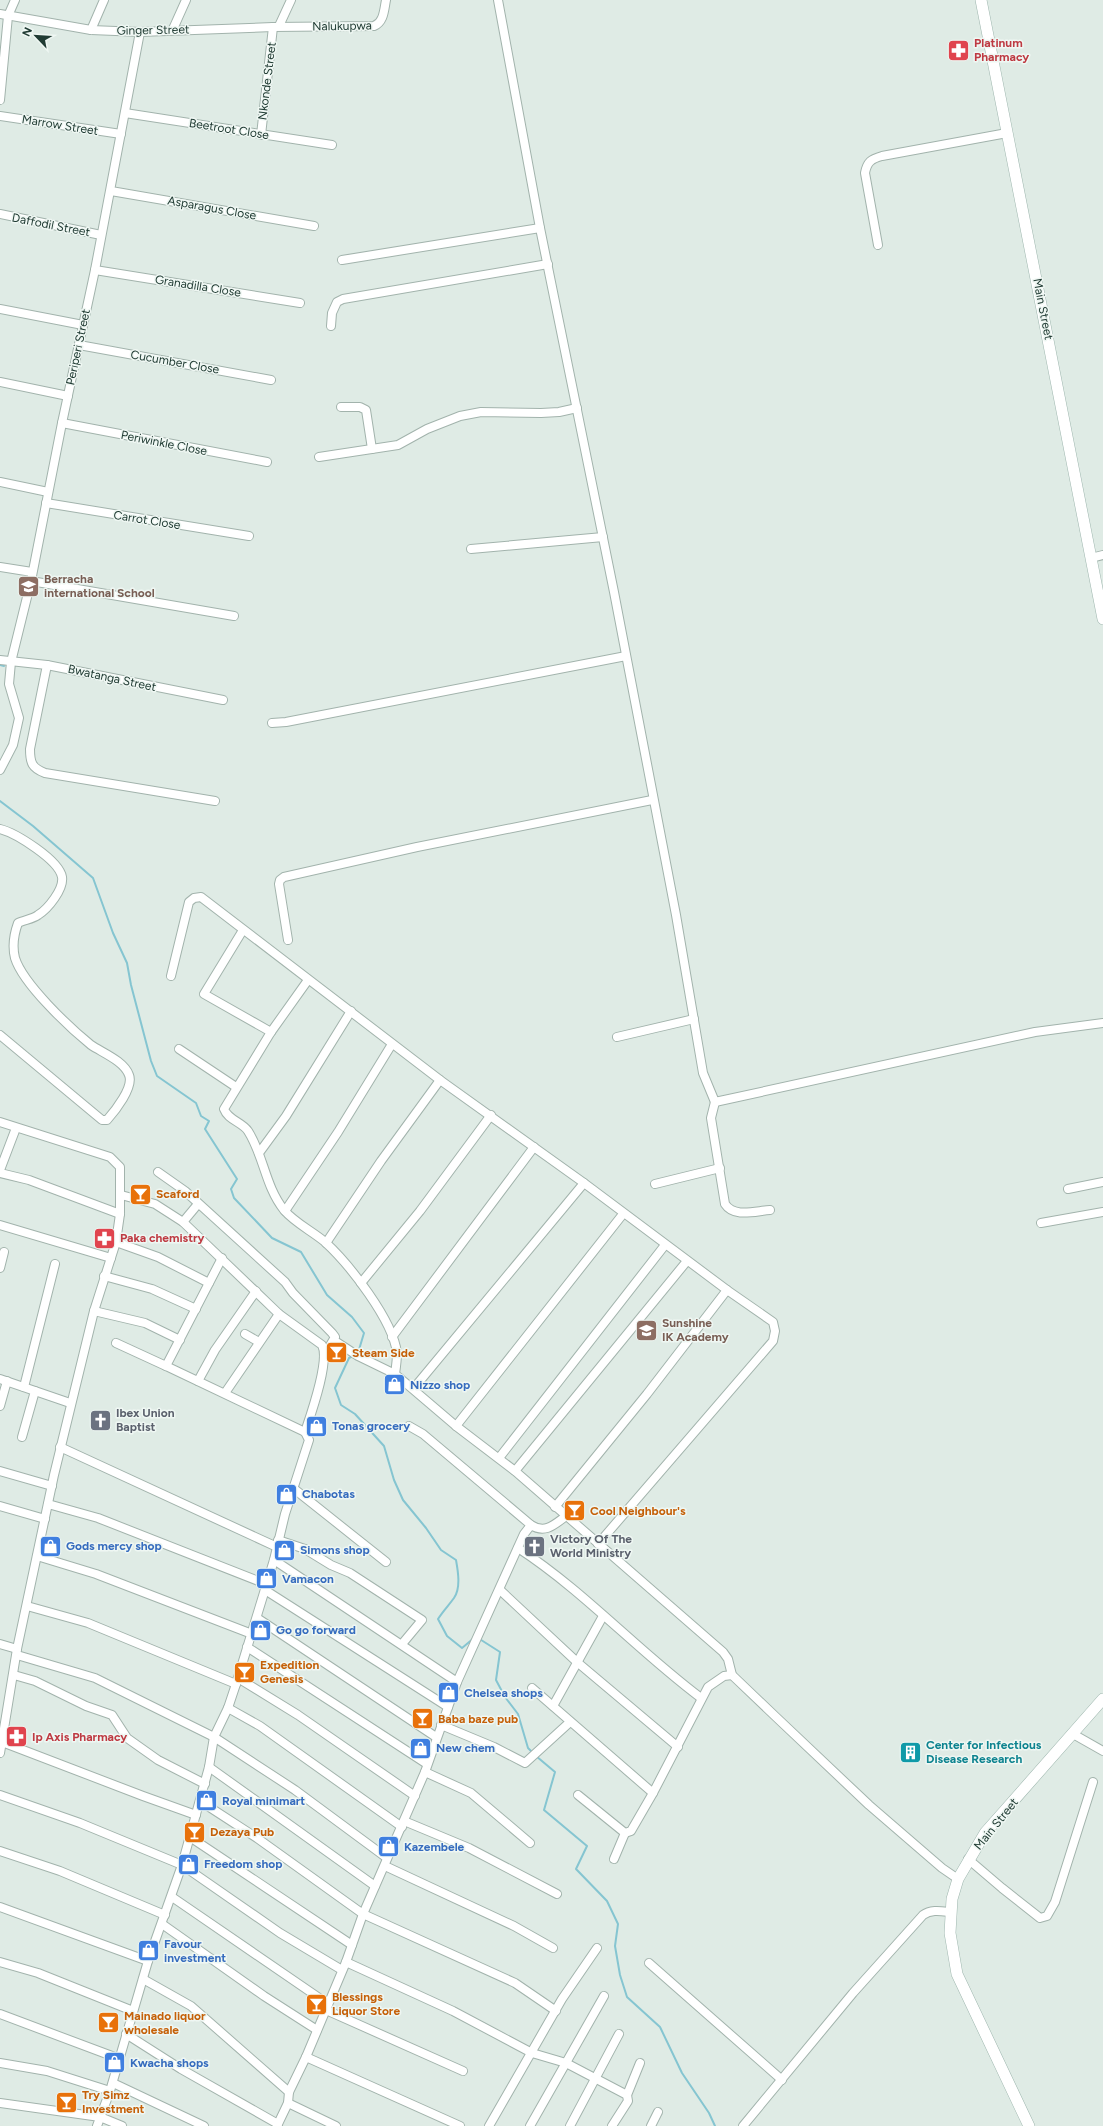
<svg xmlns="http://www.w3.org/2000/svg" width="1103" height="2126" font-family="Figtree,sans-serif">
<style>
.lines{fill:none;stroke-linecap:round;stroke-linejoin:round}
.stream{stroke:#85c5d1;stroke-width:2}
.minor-casing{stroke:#a2b3ac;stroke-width:10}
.secondary-casing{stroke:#9eb6ae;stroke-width:12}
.minor{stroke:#fff;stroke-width:8}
.secondary{stroke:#fff;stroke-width:11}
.labels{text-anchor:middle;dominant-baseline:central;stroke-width:3;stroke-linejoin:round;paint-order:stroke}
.street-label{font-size:12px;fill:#203b33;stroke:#eff7f3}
.health-label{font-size:12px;font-weight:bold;fill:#be3a42;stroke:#eff7f3;text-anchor:start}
.education-label{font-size:12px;font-weight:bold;fill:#785e54;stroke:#eff7f3;text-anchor:start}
.food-label{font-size:12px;font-weight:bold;fill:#c56008;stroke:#eff7f3;text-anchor:start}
.shop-label{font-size:12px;font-weight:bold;fill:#366cbe;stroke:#eff7f3;text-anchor:start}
.worship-label{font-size:12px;font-weight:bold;fill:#5b616d;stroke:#eff7f3;text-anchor:start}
.culture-label{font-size:12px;font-weight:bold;fill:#0d838f;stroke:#eff7f3;text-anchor:start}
</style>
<rect width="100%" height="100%" fill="#dfebe5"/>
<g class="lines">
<g class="stream">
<path d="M 0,665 L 4,666"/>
<path d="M 0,801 L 33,826 L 93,878 L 113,933 L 127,963 L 131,985 L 151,1061 L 157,1076 L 196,1103 L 201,1116 L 209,1121 L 205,1129 L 237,1179 L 231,1189 L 234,1198 L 272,1238 L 301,1252 L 327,1295 L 352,1317 L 364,1333 L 358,1353"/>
<path d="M 353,1356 L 349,1358 L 335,1388 L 341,1405 L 355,1414 L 384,1446 L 394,1480 L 403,1500 L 426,1528 L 441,1550 L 456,1560 C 458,1571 461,1588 454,1598 C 449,1605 443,1611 438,1619 L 447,1636 L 462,1648 L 474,1638"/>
<path d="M 478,1638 L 500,1652 L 496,1680 L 505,1697 L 518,1714 L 528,1748 L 533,1753"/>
<path d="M 536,1756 L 555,1772 L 544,1810 L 587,1846 L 576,1869 L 607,1901 L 618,1924 L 615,1946 L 620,1975 L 627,1997 L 660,2027 L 682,2073 L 709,2113 L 715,2126"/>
</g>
<defs>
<g id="minor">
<path d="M 498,0 L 540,228 L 614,592 L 676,915 L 703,1073 L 715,1102 L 1035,1032 L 1103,1023"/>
<path d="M 0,14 L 91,30 L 140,32 L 273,27 L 374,26 C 384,22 384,10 386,0"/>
<path d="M 279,26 L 291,0"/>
<path d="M 173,29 L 186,0"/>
<path d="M 91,30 L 104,0"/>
<path d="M 0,100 L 8,16 L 15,0"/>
<path d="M 125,113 L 332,145"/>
<path d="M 0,116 L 121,134"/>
<path d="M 261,135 L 273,27"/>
<path d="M 111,191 L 314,226"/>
<path d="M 0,214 L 101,235"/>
<path d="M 878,245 L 865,173 C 867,162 871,159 882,156 L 1007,133"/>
<path d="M 342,260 L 540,228"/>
<path d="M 95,270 L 300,303"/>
<path d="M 0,309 L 83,325"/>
<path d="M 331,326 L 332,313 L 337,302 L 343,299 L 548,264"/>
<path d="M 79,345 L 271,380"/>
<path d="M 0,382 L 68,396"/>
<path d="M 341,407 L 360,407 L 366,410 L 372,449"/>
<path d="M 62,423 L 267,462"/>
<path d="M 319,457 L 398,445 L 427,429 L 460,416 L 481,412 L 541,413 L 559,412 L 577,408"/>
<path d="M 0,482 L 48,492"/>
<path d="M 46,503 L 249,536"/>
<path d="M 471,549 L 603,537"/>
<path d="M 1091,558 L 1103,555"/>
<path d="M 0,567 L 32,572"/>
<path d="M 31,581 L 234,616"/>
<path d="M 0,660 L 47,665 L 223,700"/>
<path d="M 47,665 L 30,749 C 30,763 32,768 45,773 L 215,801"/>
<path d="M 272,723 L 286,722 L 626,656"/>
<path d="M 0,770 L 13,745 L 19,718 L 9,684 L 11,662 L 31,581 L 62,423 L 95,270 L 140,32"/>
<path d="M 0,829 C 16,833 59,860 62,877 C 64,889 48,909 38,915 C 33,919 24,920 18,923 C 14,934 12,946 15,958 C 23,984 70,1028 91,1045 C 103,1053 124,1061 129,1075 C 134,1087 115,1111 107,1120 L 102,1120 L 0,1035"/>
<path d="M 243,930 L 204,994 L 271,1032"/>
<path d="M 288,940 L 279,884 L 280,880 L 284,877 L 417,847 L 652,800"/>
<path d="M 171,976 L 189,902 L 194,898 L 201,897 L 440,1080 L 584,1183 L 727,1290 L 773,1322 L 775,1331 L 773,1341 L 598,1544"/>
<path d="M 308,980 L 271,1032 L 224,1109 C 228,1120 242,1122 248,1131 C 264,1156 265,1186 284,1210 C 295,1223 312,1231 325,1242 C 349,1264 393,1320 397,1353 C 397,1359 396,1367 395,1374 L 456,1426 L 515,1471 L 723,1652 L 728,1659 L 732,1675 L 776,1717 L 869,1805 L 942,1868 L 958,1879"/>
<path d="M 617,1037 L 694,1019"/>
<path d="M 179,1049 L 236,1087"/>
<path d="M 715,1102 L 711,1118 L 725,1204 C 734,1218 755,1211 770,1210"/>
<path d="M 0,1122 L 110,1157 L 120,1167 L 120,1214 L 116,1242 L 94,1311 L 54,1475 L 17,1649 L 0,1753"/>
<path d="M 259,1153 L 286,1116 L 351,1011"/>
<path d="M 0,1170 L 16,1128"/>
<path d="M 158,1172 L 185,1191 L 285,1282 L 293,1293 L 332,1333 L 335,1337 L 324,1356"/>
<path d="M 0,1173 L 29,1180 L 120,1214"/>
<path d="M 655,1184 L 720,1168"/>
<path d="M 1068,1189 L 1103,1182"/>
<path d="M 121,1195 L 155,1204 L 183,1222 L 279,1314 L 322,1345 C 330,1361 311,1414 305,1432"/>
<path d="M 285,1211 L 338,1132 L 392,1044"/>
<path d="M 183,1222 L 198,1204"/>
<path d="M 1041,1223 L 1103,1212"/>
<path d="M 0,1225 L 111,1258"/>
<path d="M 116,1242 L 158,1257 L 209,1283"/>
<path d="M 326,1243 L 381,1161 L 440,1080"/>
<path d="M 0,1268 L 4,1252"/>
<path d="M 104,1276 L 152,1289 L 196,1309"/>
<path d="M 361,1283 L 420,1211 L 491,1115"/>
<path d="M 94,1311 L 145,1323 L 180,1340"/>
<path d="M 245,1334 L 259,1342"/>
<path d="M 392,1337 L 534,1147"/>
<path d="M 335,1341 L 358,1356 L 395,1374"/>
<path d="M 116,1343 L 166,1366"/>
<path d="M 0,1379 L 70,1403"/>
<path d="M 198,1381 L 215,1350 L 256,1291"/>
<path d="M 24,1387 L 55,1264"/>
<path d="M 414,1388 L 584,1183"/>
<path d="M 225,1393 L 279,1314"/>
<path d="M 0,1406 L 7,1381"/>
<path d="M 409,1426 L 423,1434 L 531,1525"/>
<path d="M 456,1426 L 623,1214"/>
<path d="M 22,1437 L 35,1391"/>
<path d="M 60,1447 L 277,1547"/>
<path d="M 499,1458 L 665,1245"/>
<path d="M 0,1471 L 52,1486"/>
<path d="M 515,1471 L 687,1261"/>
<path d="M 293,1488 L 386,1562"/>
<path d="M 48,1504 L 98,1518 L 266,1584"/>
<path d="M 0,1506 L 45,1519"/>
<path d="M 555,1507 L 647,1394 L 727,1290"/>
<path d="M 278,1540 L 305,1549 L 331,1565 L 350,1573 L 422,1620 L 402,1644"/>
<path d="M 518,1548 C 584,1591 638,1651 701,1698"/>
<path d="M 37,1556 L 96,1574 L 252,1634"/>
<path d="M 274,1560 L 457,1682"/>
<path d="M 265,1590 L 448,1707"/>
<path d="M 500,1590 L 577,1662 L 678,1747"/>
<path d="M 27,1606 L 88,1623 L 236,1684"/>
<path d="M 257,1618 L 436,1737"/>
<path d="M 0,1644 L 17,1649"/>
<path d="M 247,1647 L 427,1764"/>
<path d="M 17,1655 L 95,1678 L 214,1737 L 295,1790 L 387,1858"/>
<path d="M 14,1675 L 35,1681 L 86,1706 L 112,1715 L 127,1738 L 158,1760 L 205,1784"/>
<path d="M 238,1678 L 298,1715 L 415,1796"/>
<path d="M 532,1688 L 653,1793"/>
<path d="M 553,1706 L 603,1616"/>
<path d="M 228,1708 L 260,1726 L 402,1827"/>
<path d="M 441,1725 L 494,1747 L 525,1763 L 570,1722"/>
<path d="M 1073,1734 L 1103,1751"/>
<path d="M 2,1742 L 143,1796 L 196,1815"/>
<path d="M 209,1767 L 375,1886"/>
<path d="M 425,1772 L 471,1793 L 530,1843"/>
<path d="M 0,1795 L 80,1823 L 182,1865 L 280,1933 L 342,1970"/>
<path d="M 578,1795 L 625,1833 L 631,1831 L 653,1793 L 708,1687 L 724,1676 L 732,1675"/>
<path d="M 200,1801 L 257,1838 L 363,1914 L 515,1983 L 556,2011"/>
<path d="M 404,1821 L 469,1848 L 557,1894"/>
<path d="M 190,1837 L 352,1945"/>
<path d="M 0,1851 L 60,1871 L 165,1915"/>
<path d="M 614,1859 L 625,1833"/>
<path d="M 968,1859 L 1002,1888 L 1040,1918 L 1047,1916 L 1055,1902 L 1093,1782"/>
<path d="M 385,1866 L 514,1926 L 553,1948"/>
<path d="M 172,1897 L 328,2004"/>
<path d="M 0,1907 L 148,1961"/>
<path d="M 162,1924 L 264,1996 L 317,2030"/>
<path d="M 0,1962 L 38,1973 L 133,2011"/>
<path d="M 346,1962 L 453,2011 L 532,2053 L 566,2063 L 627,2095 L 628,2101 L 612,2126"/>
<path d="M 649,1963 L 782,2080"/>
<path d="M 143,1979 L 191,2006 L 289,2092"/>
<path d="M 326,2010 L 463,2071"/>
<path d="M 0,2014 L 120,2059"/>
<path d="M 126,2034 L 181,2069 L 278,2124"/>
<path d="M 306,2057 L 460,2126"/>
<path d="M 0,2063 L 47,2071 L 110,2091"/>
<path d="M 113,2083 L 204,2126"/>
<path d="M 627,2095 L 640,2063"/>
<path d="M 0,2103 L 100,2117 L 122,2126"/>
<path d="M 288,2103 L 336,2126"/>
<path d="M 97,2126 L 110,2091 L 148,1961 L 182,1865 L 209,1767 L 214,1737 L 228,1708 L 236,1684 L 274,1560 L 285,1514 L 309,1440 L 305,1432 L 166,1366 L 222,1258"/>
<path d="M 277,2126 L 288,2103 L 289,2092 L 306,2057 L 346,1962 L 363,1914 L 425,1772 L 457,1682 L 524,1534 L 531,1525 C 545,1534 554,1525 566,1516"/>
<path d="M 489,2126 L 562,1999 L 597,1948"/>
<path d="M 530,2126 L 604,1996"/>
<path d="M 570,2126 L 619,2034"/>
<path d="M 651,2126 L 658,2112"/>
<path d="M 743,2126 L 853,1993 L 923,1915 C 931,1909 941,1911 950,1912"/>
</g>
<g id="secondary">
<path d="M 981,0 L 1103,619"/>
<path d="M 1029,2126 L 957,1974 L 950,1933 L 952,1899 L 958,1879 L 985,1833 L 1103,1699"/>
</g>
</defs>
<use href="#minor" class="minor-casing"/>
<use href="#secondary" class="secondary-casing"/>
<use href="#minor" class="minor"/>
<use href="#secondary" class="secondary"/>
</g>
<defs>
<symbol id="pharmacy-square" viewBox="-11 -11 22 22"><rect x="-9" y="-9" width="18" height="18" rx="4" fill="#e0444e" stroke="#eff7f3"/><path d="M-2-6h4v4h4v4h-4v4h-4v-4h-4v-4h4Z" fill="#fff"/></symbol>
<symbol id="school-square" viewBox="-11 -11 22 22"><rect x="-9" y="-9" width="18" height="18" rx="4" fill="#8d6e63" stroke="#eff7f3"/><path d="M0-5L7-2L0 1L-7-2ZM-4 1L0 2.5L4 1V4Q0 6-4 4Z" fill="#fff"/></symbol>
<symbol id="bar-square" viewBox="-11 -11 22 22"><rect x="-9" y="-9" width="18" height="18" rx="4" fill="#e8710a" stroke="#eff7f3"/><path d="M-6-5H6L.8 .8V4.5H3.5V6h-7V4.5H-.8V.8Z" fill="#fff"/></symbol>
<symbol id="shop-square" viewBox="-11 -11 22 22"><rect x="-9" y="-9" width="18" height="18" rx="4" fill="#3f7fe0" stroke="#eff7f3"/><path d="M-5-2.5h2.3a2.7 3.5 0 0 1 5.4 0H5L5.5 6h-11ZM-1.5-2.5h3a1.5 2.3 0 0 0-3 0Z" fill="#fff"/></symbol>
<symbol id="church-square" viewBox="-11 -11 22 22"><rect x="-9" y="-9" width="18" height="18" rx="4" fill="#6b7280" stroke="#eff7f3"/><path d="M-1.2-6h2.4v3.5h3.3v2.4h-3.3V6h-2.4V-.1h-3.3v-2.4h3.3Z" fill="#fff"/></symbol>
<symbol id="building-square" viewBox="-11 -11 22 22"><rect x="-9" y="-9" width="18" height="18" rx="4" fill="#0f9aa8" stroke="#eff7f3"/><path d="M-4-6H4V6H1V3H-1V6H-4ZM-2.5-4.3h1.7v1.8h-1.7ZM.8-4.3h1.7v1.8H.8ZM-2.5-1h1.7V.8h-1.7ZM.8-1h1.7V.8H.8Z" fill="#fff"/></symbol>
</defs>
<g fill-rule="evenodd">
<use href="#pharmacy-square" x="946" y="38" width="25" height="25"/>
<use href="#school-square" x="16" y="574" width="25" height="25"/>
<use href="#bar-square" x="128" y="1182" width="25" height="25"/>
<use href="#pharmacy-square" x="92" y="1226" width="25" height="25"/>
<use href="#school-square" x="634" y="1318" width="25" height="25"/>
<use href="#bar-square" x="324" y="1340" width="25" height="25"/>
<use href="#shop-square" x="382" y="1372" width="25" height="25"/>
<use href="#church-square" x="88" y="1408" width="25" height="25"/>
<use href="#shop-square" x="304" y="1414" width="25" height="25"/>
<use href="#shop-square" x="274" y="1482" width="25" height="25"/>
<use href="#bar-square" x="562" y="1498" width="25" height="25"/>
<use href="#shop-square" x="38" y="1534" width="25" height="25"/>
<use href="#church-square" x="522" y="1534" width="25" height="25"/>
<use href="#shop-square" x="272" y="1538" width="25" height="25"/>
<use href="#shop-square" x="254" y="1566" width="25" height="25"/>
<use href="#shop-square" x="248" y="1618" width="25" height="25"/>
<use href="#bar-square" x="232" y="1660" width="25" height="25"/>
<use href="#shop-square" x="436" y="1680" width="25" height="25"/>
<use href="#bar-square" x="410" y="1706" width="25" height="25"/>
<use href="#pharmacy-square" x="4" y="1724" width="25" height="25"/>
<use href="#shop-square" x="408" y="1736" width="25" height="25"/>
<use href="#building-square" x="898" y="1740" width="25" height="25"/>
<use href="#shop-square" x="194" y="1788" width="25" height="25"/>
<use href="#bar-square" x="182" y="1820" width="25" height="25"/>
<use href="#shop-square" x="376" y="1834" width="25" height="25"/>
<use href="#shop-square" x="176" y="1852" width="25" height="25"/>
<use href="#shop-square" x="136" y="1938" width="25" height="25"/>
<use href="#bar-square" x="304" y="1992" width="25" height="25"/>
<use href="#bar-square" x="96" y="2010" width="25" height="25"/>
<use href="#shop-square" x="102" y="2050" width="25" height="25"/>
<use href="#bar-square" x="54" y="2090" width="25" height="25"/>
</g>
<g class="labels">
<g class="street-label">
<text transform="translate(342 26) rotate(-1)">Nalukupwa</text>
<text transform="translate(153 30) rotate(-1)">Ginger Street</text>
<text transform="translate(267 81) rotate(-83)">Nkonde Street</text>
<text transform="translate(60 125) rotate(9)">Marrow Street</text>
<text transform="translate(229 129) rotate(9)">Beetroot Close</text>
<text transform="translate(212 208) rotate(10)">Asparagus Close</text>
<text transform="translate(51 225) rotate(11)">Daffodil Street</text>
<text transform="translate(198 286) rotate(9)">Granadilla Close</text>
<text transform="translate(1043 309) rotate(79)">Main Street</text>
<text transform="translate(78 347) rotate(-78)">Periperi Street</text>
<text transform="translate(175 362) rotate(10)">Cucumber Close</text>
<text transform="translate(164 443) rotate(11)">Periwinkle Close</text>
<text transform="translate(147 520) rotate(9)">Carrot Close</text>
<text transform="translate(112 678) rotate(12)">Bwatanga Street</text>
<text transform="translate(996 1824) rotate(-51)">Main Street</text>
</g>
<g class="health-label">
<text x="974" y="43">Platinum<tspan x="974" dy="14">Pharmacy</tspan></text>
<text x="120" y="1238">Paka chemistry</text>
<text x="32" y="1737">Ip Axis Pharmacy</text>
</g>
<g class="education-label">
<text x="44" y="579">Berracha<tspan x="44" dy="14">international School</tspan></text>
<text x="662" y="1323">Sunshine<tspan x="662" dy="14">IK Academy</tspan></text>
</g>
<g class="food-label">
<text x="156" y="1194">Scaford</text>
<text x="352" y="1353">Steam Side</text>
<text x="590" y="1511">Cool Neighbour's</text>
<text x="260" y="1665">Expedition<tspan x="260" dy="14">Genesis</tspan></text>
<text x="438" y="1719">Baba baze pub</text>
<text x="210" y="1832">Dezaya Pub</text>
<text x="332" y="1997">Blessings<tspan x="332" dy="14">Liquor Store</tspan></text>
<text x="124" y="2016">Mainado liquor<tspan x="124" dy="14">wholesale</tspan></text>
<text x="82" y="2095">Try Simz<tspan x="82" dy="14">Investment</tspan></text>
</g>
<g class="shop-label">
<text x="410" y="1385">Nizzo shop</text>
<text x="332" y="1426">Tonas grocery</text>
<text x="302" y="1494">Chabotas</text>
<text x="66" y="1546">Gods mercy shop</text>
<text x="300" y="1550">Simons shop</text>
<text x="282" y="1579">Vamacon</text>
<text x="276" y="1630">Go go forward</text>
<text x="464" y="1693">Chelsea shops</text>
<text x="436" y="1748">New chem</text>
<text x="222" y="1801">Royal minimart</text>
<text x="404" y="1847">Kazembele</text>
<text x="204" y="1864">Freedom shop</text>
<text x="164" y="1944">Favour<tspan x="164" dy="14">investment</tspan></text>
<text x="130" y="2063">Kwacha shops</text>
</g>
<g class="worship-label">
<text x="116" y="1413">Ibex Union<tspan x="116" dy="14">Baptist</tspan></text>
<text x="550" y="1539">Victory Of The<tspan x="550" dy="14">World Ministry</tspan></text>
</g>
<g class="culture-label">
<text x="926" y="1745">Center for Infectious<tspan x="926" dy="14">Disease Research</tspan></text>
</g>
</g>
<g transform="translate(36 36) rotate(295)" stroke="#eff7f3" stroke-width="3" paint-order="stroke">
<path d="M0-3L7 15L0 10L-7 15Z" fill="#203b33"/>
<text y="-6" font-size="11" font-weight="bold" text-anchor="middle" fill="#203b33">N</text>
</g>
</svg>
